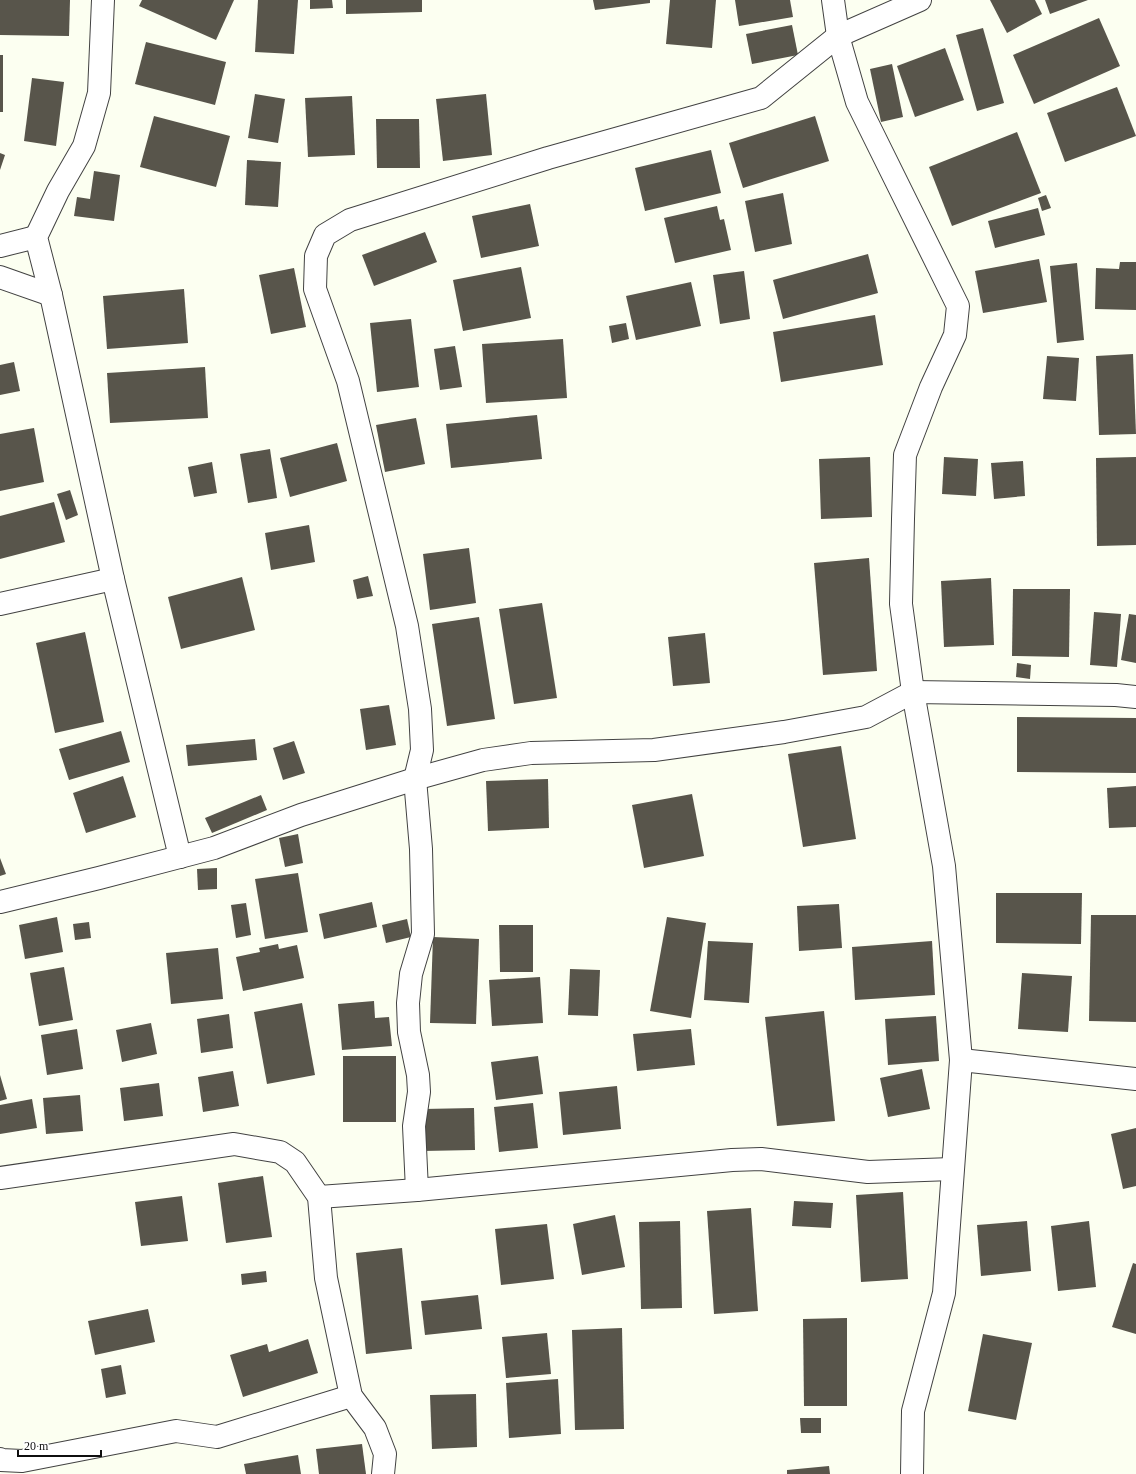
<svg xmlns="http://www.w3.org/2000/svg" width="1136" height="1474" font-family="Georgia,serif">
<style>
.building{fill:#58554b}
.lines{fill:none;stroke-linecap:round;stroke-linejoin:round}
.street-casing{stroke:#424242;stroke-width:24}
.street{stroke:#fff;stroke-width:22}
</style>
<rect width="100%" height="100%" fill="#fcfff1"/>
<g class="building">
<path d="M 0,0 L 70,0 L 69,36 L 0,35 Z"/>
<path d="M 142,0 L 234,0 L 216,40 L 139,6 Z"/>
<path d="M 258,0 L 298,0 L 294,54 L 255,52 Z"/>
<path d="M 310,0 L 332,0 L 333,8 L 310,9 Z"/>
<path d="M 346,0 L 422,0 L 422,12 L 346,14 Z"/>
<path d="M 593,0 L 650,0 L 650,3 L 595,10 Z"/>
<path d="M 670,0 L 716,0 L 712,48 L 666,44 Z"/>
<path d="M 735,0 L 790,0 L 793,17 L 739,26 Z"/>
<path d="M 990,0 L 1035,0 L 1042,14 L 1007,33 Z"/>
<path d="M 1045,0 L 1088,0 L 1050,14 Z"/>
<path d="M 1099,18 L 1120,66 L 1034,104 L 1013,55 Z"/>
<path d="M 792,25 L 798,55 L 752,64 L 746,34 Z"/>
<path d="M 983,28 L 1004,103 L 977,111 L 956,35 Z"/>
<path d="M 146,42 L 226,62 L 215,105 L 135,84 Z"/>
<path d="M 945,48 L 964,100 L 915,117 L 897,66 Z"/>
<rect x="0" y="55" width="3" height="57"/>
<path d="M 892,64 L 903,117 L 881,122 L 870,69 Z"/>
<path d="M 32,78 L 64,82 L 56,146 L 24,141 Z"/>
<path d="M 1117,87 L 1136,136 L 1065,162 L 1047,113 Z"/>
<path d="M 255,94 L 285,99 L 278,143 L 248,138 Z"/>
<path d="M 486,94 L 492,155 L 443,161 L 436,99 Z"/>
<path d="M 352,96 L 355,155 L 308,157 L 305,98 Z"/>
<path d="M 154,116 L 230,136 L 216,187 L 140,167 Z"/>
<path d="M 815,116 L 829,161 L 743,188 L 729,143 Z"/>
<path d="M 376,119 L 419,119 L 420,168 L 377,168 Z"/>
<path d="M 1017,132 L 1041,193 L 952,226 L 929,167 Z"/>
<path d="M 711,150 L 721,193 L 645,211 L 635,168 Z"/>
<path d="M 0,153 L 5,155 L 0,170 Z"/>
<path d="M 247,160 L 281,162 L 278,207 L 245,205 Z"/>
<path d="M 94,171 L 120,175 L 114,221 L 74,216 L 77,197 L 90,199 Z"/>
<path d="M 783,193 L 792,244 L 755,252 L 745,201 Z"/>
<path d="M 1046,195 L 1051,208 L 1042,211 L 1038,198 Z"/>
<path d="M 530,204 L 539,246 L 481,258 L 472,216 Z"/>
<path d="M 717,206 L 720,220 L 724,219 L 731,250 L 675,263 L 664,218 Z"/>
<path d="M 1038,208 L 1045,235 L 995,248 L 988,221 Z"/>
<path d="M 425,232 L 437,262 L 374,286 L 362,255 Z"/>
<path d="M 868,254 L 878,293 L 783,319 L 773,280 Z"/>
<path d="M 1039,259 L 1047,302 L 983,313 L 975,271 Z"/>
<path d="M 1120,262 L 1136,262 L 1136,310 L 1095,309 L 1096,268 L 1119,269 Z"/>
<path d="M 1077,263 L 1084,340 L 1057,343 L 1050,266 Z"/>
<path d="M 521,267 L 531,318 L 463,331 L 453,280 Z"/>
<path d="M 294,268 L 306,327 L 271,334 L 259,275 Z"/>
<path d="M 744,271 L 750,319 L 720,324 L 713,275 Z"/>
<path d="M 691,282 L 701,326 L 636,340 L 626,296 Z"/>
<path d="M 184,289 L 188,343 L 107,349 L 103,296 Z"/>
<path d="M 875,315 L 883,365 L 781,382 L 773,332 Z"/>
<path d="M 411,319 L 419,387 L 377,392 L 370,323 Z"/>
<path d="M 626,323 L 629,339 L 612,343 L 609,326 Z"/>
<path d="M 563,339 L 567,398 L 486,403 L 482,344 Z"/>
<path d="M 455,346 L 462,387 L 440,390 L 434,349 Z"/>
<path d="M 1133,354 L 1136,434 L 1099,435 L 1096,356 Z"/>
<path d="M 1047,356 L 1079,358 L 1076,401 L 1043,399 Z"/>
<path d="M 14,362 L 20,391 L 0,395 L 0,365 Z"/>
<path d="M 205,367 L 208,418 L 110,423 L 107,373 Z"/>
<path d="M 537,415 L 542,459 L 451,468 L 446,424 Z"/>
<path d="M 416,418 L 425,464 L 385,472 L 376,425 Z"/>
<path d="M 34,428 L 44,482 L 0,491 L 0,434 Z"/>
<path d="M 337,443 L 347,481 L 290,497 L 280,458 Z"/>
<path d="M 270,449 L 277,498 L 248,503 L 240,454 Z"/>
<path d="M 870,457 L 872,517 L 821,519 L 819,459 Z"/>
<path d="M 944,457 L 978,459 L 976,496 L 942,494 Z"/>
<path d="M 1136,457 L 1136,545 L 1097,546 L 1096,458 Z"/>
<path d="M 1023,461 L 1025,496 L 994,499 L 991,463 Z"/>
<path d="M 212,462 L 217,493 L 194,497 L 188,467 Z"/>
<path d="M 70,490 L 78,515 L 66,520 L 57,494 Z"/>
<path d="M 54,502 L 65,542 L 0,559 L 0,516 Z"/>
<path d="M 309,525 L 315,562 L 271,570 L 265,533 Z"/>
<path d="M 469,548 L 476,603 L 430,610 L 423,554 Z"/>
<path d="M 869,558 L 877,671 L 823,675 L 814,563 Z"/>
<path d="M 368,576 L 373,596 L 357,599 L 353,580 Z"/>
<path d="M 242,577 L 255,630 L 181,649 L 168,597 Z"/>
<path d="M 991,578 L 994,645 L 944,647 L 941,581 Z"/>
<path d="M 1013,589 L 1070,589 L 1069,657 L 1012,656 Z"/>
<path d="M 542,603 L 557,698 L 514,704 L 499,609 Z"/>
<path d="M 1094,612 L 1121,614 L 1117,667 L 1090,665 Z"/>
<path d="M 1129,614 L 1136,615 L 1136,663 L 1121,660 Z"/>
<path d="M 479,617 L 495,719 L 447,726 L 432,624 Z"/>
<path d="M 85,632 L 104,722 L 55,733 L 36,643 Z"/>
<path d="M 705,633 L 710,683 L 673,686 L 668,637 Z"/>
<path d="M 1017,663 L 1031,665 L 1030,679 L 1016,677 Z"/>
<path d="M 389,705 L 396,745 L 366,750 L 360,709 Z"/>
<path d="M 1017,717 L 1136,718 L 1136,773 L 1017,772 Z"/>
<path d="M 121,731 L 130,762 L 69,780 L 59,749 Z"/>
<path d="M 255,739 L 257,760 L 188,766 L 186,745 Z"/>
<path d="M 294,741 L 305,773 L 283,780 L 273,748 Z"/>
<path d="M 841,746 L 856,839 L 803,847 L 788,754 Z"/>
<path d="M 123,776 L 136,817 L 86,833 L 73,793 Z"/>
<path d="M 548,779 L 549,828 L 488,831 L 486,781 Z"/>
<path d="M 1136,786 L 1136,827 L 1109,828 L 1107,788 Z"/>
<path d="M 692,794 L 704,856 L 644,868 L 632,805 Z"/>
<path d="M 261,795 L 267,810 L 212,833 L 205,818 Z"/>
<path d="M 298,834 L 303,863 L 285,867 L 279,838 Z"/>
<path d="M 0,858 L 6,874 L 0,876 Z"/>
<path d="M 217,868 L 217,889 L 198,890 L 197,869 Z"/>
<path d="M 298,873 L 308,932 L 265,939 L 255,879 Z"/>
<path d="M 996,893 L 1082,893 L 1081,944 L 996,943 Z"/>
<path d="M 372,902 L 377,927 L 324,939 L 319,914 Z"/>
<path d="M 246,903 L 251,935 L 236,938 L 231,905 Z"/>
<path d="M 839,904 L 842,948 L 799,951 L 797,906 Z"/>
<path d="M 1091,915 L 1136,915 L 1136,1022 L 1089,1021 Z"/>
<path d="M 57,917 L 63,952 L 25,959 L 19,925 Z"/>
<path d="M 667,917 L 706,923 L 691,1018 L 650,1011 Z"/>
<path d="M 407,919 L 411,937 L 386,943 L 382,925 Z"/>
<path d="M 89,922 L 91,938 L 75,940 L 73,924 Z"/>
<path d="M 499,925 L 533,925 L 533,972 L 500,972 Z"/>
<path d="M 433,937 L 479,939 L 476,1024 L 430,1023 Z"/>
<path d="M 708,941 L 753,943 L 749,1003 L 704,1000 Z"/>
<path d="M 932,941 L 935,995 L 855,1000 L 852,947 Z"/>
<path d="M 278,944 L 279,949 L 297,945 L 304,978 L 243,991 L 236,957 L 260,952 L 259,948 Z"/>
<path d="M 218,948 L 223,999 L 171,1004 L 166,953 Z"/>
<path d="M 64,967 L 73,1020 L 39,1026 L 30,973 Z"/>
<path d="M 570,969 L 600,970 L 598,1016 L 568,1015 Z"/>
<path d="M 1022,973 L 1072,976 L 1068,1032 L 1018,1029 Z"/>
<path d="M 540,977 L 543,1023 L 492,1026 L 489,980 Z"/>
<path d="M 374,1001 L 375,1018 L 389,1017 L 392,1046 L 342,1050 L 338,1004 Z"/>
<path d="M 302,1003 L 315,1075 L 267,1084 L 254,1012 Z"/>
<path d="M 824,1011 L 835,1121 L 777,1126 L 765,1017 Z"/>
<path d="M 229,1014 L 233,1048 L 201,1053 L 197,1019 Z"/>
<path d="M 936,1016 L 939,1061 L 888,1065 L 885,1019 Z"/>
<path d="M 151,1023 L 157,1054 L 122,1062 L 116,1030 Z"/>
<path d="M 77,1029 L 83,1069 L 47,1075 L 41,1035 Z"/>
<path d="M 691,1029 L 695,1065 L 637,1071 L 633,1034 Z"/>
<rect x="343" y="1056" width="53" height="66"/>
<path d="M 538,1056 L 543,1094 L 496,1100 L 491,1062 Z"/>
<path d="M 922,1069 L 930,1109 L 888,1117 L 880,1078 Z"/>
<path d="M 233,1071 L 239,1106 L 203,1112 L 198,1077 Z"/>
<path d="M 0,1075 L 7,1099 L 0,1101 Z"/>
<path d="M 159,1083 L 163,1116 L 124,1121 L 120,1088 Z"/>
<path d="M 617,1086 L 621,1129 L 563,1135 L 559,1092 Z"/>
<path d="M 80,1095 L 83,1131 L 46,1134 L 43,1098 Z"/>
<path d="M 32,1099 L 37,1128 L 0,1134 L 0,1105 Z"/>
<path d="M 533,1103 L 538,1148 L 499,1152 L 494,1107 Z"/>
<path d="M 474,1108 L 475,1150 L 423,1151 L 423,1109 Z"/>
<path d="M 1136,1128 L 1136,1186 L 1123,1189 L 1111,1134 Z"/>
<path d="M 263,1176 L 272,1237 L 226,1243 L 218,1183 Z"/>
<path d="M 903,1192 L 908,1279 L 861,1282 L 856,1195 Z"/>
<path d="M 182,1196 L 188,1241 L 141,1246 L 135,1202 Z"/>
<path d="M 794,1201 L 833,1203 L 831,1228 L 792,1226 Z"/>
<path d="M 751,1208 L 758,1311 L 714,1314 L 707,1211 Z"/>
<path d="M 615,1215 L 625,1267 L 582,1275 L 573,1224 Z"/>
<path d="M 680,1221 L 682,1308 L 641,1309 L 639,1222 Z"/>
<path d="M 1027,1221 L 1031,1271 L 981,1276 L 977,1225 Z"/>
<path d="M 1089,1221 L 1096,1287 L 1058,1291 L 1051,1226 Z"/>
<path d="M 547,1224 L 554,1279 L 501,1285 L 495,1229 Z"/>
<path d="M 402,1248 L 412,1349 L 366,1354 L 356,1253 Z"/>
<path d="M 1133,1263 L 1136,1264 L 1136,1334 L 1112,1327 Z"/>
<path d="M 266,1271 L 267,1282 L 242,1285 L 241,1274 Z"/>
<path d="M 478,1295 L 482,1329 L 425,1335 L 421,1301 Z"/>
<path d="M 148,1309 L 155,1342 L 95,1355 L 88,1321 Z"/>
<path d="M 847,1318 L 847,1406 L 804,1406 L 803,1319 Z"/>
<path d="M 622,1328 L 624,1429 L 575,1430 L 572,1330 Z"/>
<path d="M 547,1333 L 551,1374 L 506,1378 L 502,1337 Z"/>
<path d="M 983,1334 L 1032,1343 L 1016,1420 L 968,1411 Z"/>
<path d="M 308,1339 L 318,1373 L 243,1397 L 230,1355 L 267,1344 L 269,1352 Z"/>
<path d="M 121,1365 L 126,1394 L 106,1398 L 101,1369 Z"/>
<path d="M 558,1379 L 561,1434 L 509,1438 L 506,1383 Z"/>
<path d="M 476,1394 L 477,1447 L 432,1449 L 430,1395 Z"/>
<path d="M 800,1418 L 821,1418 L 821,1433 L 801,1433 Z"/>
<path d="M 362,1444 L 366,1474 L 319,1474 L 316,1449 Z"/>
<path d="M 298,1455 L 301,1474 L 246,1474 L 244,1464 Z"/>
<path d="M 829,1466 L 830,1474 L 787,1474 L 787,1470 Z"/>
</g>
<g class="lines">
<defs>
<g id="street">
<path d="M 103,0 L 99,93 L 84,146 L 58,191 L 36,237 L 51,295 L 113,579 L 180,857"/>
<path d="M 833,0 L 838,36 L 857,102 L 958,306 L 955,335 L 931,387 L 905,455 L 903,519 L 901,604 L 913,692 L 944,866 L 961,1060 L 944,1293 L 913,1411 L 912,1474"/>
<path d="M 0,246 L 36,237"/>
<path d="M 0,277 L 51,295"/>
<path d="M 0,604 L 113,579"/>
<path d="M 0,902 L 99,878 L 214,848 L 301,815 L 415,779 L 483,760 L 531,753 L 654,750 L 784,732 L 866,717 L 913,692 L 1116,695 L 1136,697"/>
<path d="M 961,1060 L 1136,1079"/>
<path d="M 0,1178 L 234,1144 L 280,1152 L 295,1162 L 319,1197 L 326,1278 L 351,1396 L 375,1428 L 385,1454 L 383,1474"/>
<path d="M 417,1190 L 414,1126 L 419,1092 L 418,1075 L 409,1032 L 408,1003 L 411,974 L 423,934 L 421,849 L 415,779 L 422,750 L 420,709 L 407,626 L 348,381 L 315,289 L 316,256 L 325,235 L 350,220 L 548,158 L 761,98 L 838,36 L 920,0"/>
<path d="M 319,1197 L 417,1190 L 732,1160 L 761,1159 L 868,1172 L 952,1169"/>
<path d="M 0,1459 L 1,1460 L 22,1461 L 176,1431 L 217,1437 L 351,1396"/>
</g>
</defs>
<use href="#street" class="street-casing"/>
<use href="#street" class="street"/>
</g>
<path d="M18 1450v6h83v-6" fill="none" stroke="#0f0f0f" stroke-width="2"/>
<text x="24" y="1450" font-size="12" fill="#0f0f0f" stroke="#ffffff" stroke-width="3" paint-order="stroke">20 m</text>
</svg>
